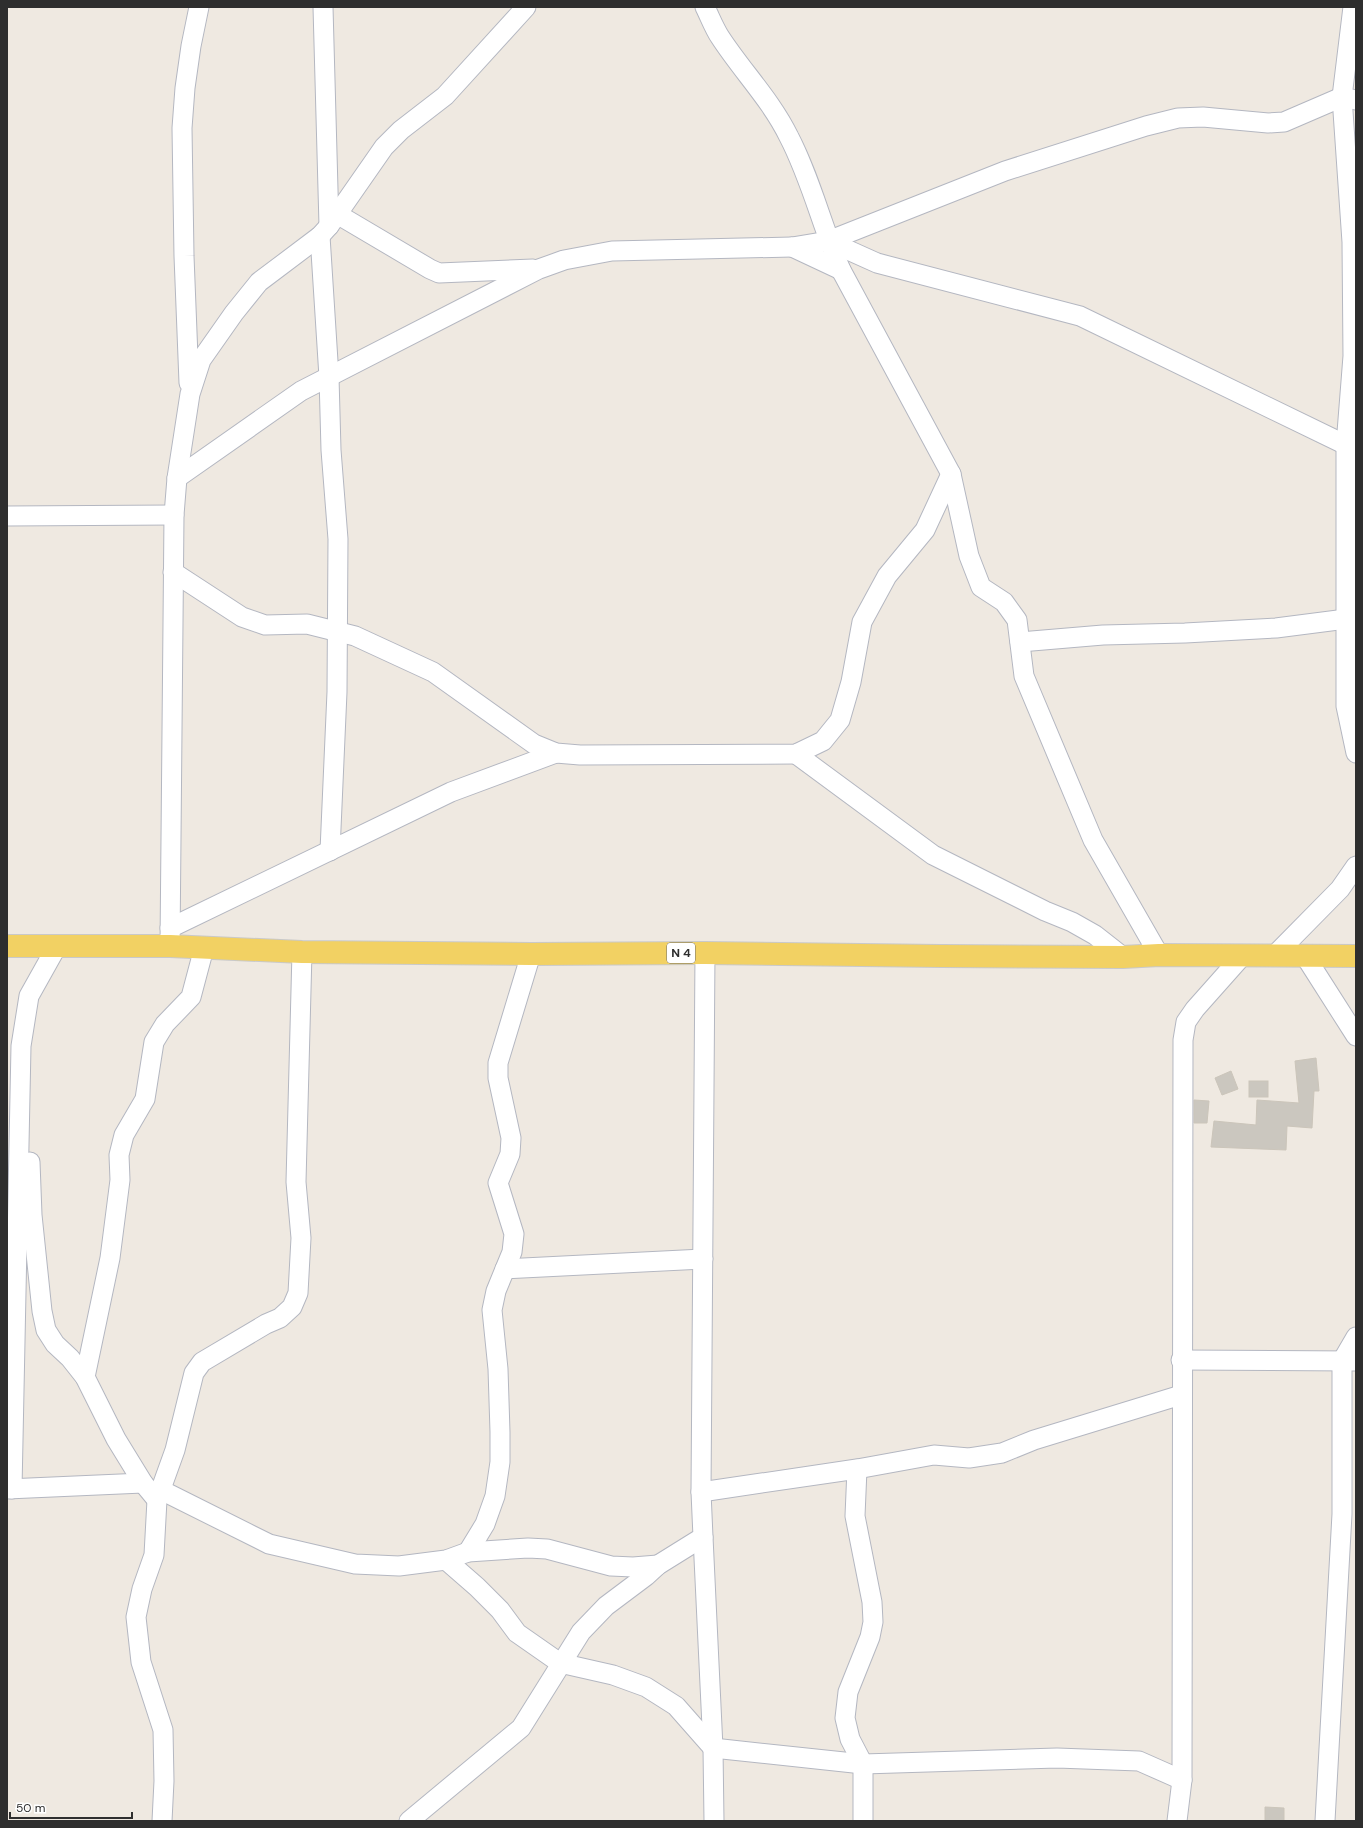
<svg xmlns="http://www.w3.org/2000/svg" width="1363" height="1828" font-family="'DM Sans',sans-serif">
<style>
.building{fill:#cbc7bf;stroke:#cbc5ba}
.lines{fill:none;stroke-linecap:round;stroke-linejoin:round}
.minor-casing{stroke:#b4b7c1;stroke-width:21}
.major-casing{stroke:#c9c9c9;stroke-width:24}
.minor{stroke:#fff;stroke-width:19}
.major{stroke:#f2d163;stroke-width:22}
.labels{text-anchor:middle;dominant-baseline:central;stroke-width:3;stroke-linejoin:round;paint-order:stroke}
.shield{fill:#fff;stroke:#6d6d6d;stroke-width:1}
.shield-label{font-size:12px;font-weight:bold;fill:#2e2e2e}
</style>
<rect width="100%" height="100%" fill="#efe9e1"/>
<g class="building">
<path d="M 1316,1058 L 1319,1091 L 1314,1091 L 1312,1128 L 1287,1126 L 1286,1150 L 1211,1147 L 1214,1121 L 1256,1125 L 1257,1100 L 1299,1103 L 1295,1061 Z"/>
<path d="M 1231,1071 L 1238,1089 L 1222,1095 L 1215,1078 Z"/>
<rect x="1249" y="1081" width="19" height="16"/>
<path d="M 1194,1100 L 1209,1101 L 1207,1123 L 1194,1123 Z"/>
<path d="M 1265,1807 L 1284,1808 L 1284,1821 L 1265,1821 Z"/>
</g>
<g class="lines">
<defs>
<g id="minor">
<path d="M 323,7 L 329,226"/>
<path d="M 705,7 C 710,17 714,28 720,37 C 742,71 771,100 789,137 C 811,179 822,227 841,270 L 951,474 L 969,556 L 981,587 L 1004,602 L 1017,620 L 1024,676 L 1093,840 L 1159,955"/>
<path d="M 1353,7 L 1342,97 L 1352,242 L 1353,356 L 1346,445 L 1346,706 L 1356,753"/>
<path d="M 337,214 L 430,269 L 439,273 L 533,269"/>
<path d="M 320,236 L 329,377 L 331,450 L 338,539 L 337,692 L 330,851"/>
<path d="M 828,241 L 877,263 L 1080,316 L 1346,445 L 1356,451"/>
<path d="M 792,247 L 841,270"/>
<path d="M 189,383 L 184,256 L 182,128 L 185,88 L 191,46 L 199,7"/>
<path d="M 177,478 L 301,391 L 539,269 L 564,260 L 612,251 L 792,247 L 828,241 L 1005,171 L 1146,126 L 1178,118 L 1203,117 L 1268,123 L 1284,122 L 1342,97 L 1356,100"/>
<path d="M 7,516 L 174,515"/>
<path d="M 173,572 L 242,617 L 265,625 L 307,624 L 355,636 L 433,672 L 534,744 L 556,753 L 580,755 L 796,754 L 823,741 L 840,720 L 851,682 L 862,622 L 887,576 L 925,530 L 951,474"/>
<path d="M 1020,642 L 1103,635 L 1185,633 L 1276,628 L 1346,619"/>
<path d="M 796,754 L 933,855 L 1045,911 L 1072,922 L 1095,935 L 1123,957"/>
<path d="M 170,928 L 451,792 L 556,753"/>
<path d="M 170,946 L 174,515 L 177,478 L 190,394 L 201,360 L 234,313 L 259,282 L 320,236 L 329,226 L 384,147 L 401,130 L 445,96 L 526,7"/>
<path d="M 1275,955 L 1340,889 L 1356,866"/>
<path d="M 1305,956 L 1356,1036"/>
<path d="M 30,1162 L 32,1215 L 42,1311 L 46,1330 L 55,1344 L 70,1358 L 85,1377 L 116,1439 L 143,1483 L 157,1500"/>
<path d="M 505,1269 L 703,1259"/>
<path d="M 1181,1360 L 1355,1361"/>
<path d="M 85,1377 L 110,1258 L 120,1180 L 119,1155 L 124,1135 L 145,1099 L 154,1042 L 165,1024 L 191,997 L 204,948"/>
<path d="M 857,1469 L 855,1516 L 872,1602 L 873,1622 L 870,1637 L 848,1692 L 845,1718 L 850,1739 L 863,1764 L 863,1821"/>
<path d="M 7,1489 L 143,1483"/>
<path d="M 12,1489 L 21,1046 L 29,996 L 57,946"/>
<path d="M 161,1490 L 269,1544 L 355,1564 L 399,1566 L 446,1560 L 468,1552 L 528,1548 L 547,1549 L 611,1566 L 633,1567 L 658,1565"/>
<path d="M 701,1492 L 857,1469 L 934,1455 L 969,1458 L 1002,1453 L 1034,1440 L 1181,1395"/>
<path d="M 703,1537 L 713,1748 L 714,1821"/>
<path d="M 468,1552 L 485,1524 L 495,1496 L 500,1462 L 500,1432 L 498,1369 L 492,1310 L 496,1291 L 512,1252 L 514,1234 L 498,1183 L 510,1154 L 511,1138 L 498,1078 L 498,1063 L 531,954"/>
<path d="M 446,1560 L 477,1587 L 500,1610 L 517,1633 L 560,1663 L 613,1675 L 646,1687 L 676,1706 L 713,1748 L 863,1764 L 1057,1758 L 1139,1761 L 1182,1780"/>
<path d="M 162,1821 L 164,1781 L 163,1730 L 141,1662 L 136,1617 L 142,1589 L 154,1555 L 157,1500 L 175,1450 L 194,1373 L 202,1362 L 266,1324 L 280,1318 L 292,1307 L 298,1293 L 301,1238 L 296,1182 L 302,952"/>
<path d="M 409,1821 L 521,1728 L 581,1632 L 606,1606 L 646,1576 L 658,1565 L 703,1537 L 701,1492 L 705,953"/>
<path d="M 1177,1821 L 1182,1780 L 1183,1040 L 1186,1022 L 1195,1009 L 1243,955"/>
<path d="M 1325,1821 L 1342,1514 L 1342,1361 L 1356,1337"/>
</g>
<path id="major" d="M 7,946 L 170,946 L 302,952 L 531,954 L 705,953 L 941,956 L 1123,957 L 1159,955 L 1356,956"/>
</defs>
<use href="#minor" class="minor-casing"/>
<use href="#major" class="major-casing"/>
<use href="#minor" class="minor"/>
<use href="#major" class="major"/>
</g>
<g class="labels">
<rect class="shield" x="667" y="943" width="28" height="20" rx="3"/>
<g class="shield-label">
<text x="681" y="953">N 4</text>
</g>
</g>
<rect width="1363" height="1828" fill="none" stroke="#2e2e2e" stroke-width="16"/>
<path d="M10 1812v6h122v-6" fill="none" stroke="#2e2e2e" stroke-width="2"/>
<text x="16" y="1812" font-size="12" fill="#2e2e2e" stroke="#ffffff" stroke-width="3" paint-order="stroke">50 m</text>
</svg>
